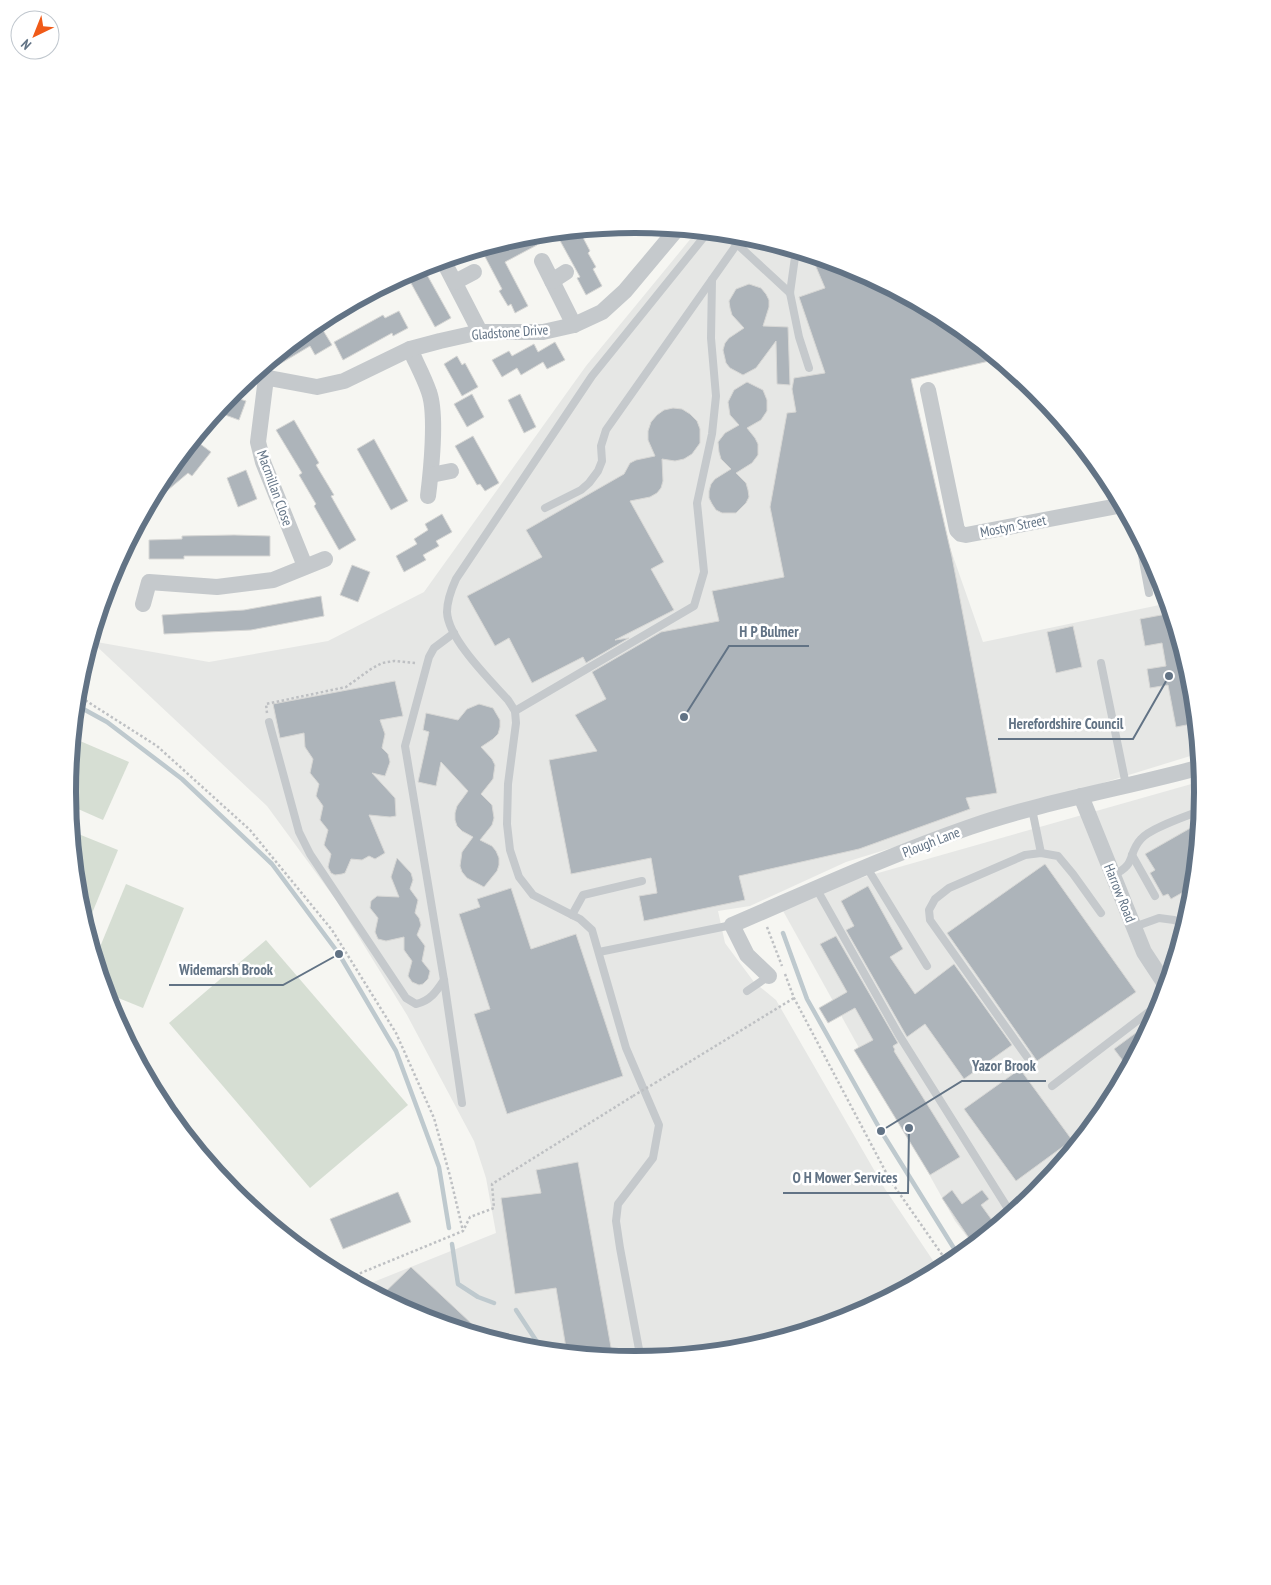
<svg xmlns="http://www.w3.org/2000/svg" width="1271" height="1585" font-family="'PT Sans Narrow',sans-serif">
<style>
.built{fill:#e6e7e5}
.green{fill:#d6ded3}
.lines{fill:none;stroke-linecap:round;stroke-linejoin:round}
.stream{stroke:#bec9ce;stroke-width:4.5}
.building{fill:#adb4ba;stroke:#d7d7d5}
.path{stroke:#bec0c3;stroke-width:2.5;stroke-dasharray:2.5 2.5;stroke-linecap:butt}
.service{stroke:#c5c9cc;stroke-width:8}
.minor{stroke:#c5c9cc;stroke-width:16}
.path-bridge{stroke:#bec0c3;stroke-width:2.5;stroke-dasharray:2.5 2.5;stroke-linecap:butt}
.labels{text-anchor:middle;dominant-baseline:central;stroke-width:5;stroke-linejoin:round;paint-order:stroke}
.street-label{font-size:14px;fill:#627385;stroke:#fff}
.rim{fill:none;stroke:#627385;stroke-width:6}
.leader{fill:none;stroke:#627385;stroke-width:2}
.callout-dot{fill:#627385;stroke:#fff;stroke-width:2}
.callout-label{font-size:15px;text-anchor:middle;font-weight:bold;fill:#627385;stroke:#fff;stroke-width:5;stroke-linejoin:round;paint-order:stroke}
</style>
<rect width="100%" height="100%" fill="#f6f6f2"/>
<g class="built">
<path d="M 697,231 L 747,235 L 853,268 L 951,320 L 998,359 L 911,379 L 947,539 L 983,642 L 1169,603 L 1193,682 L 1200,753 L 846,862 L 750,906 L 718,911 L 725,943 L 754,982 L 776,1000 L 885,1189 L 940,1271 L 853,1317 L 746,1350 L 635,1360 L 524,1350 L 418,1317 L 361,1287 L 496,1233 L 486,1178 L 474,1141 L 407,1015 L 336,900 L 267,806 L 91,641 L 209,662 L 328,641 L 424,592 L 586,366 Z"/>
<path d="M 1202,781 L 1203,793 L 1193,904 L 1160,1010 L 1108,1108 L 1037,1194 L 974,1246 L 955,1221 L 782,909 L 843,883 Z"/>
</g>
<g class="green">
<path d="M 73,738 L 129,762 L 103,820 L 69,805 L 68,792 Z"/>
<path d="M 71,831 L 118,850 L 86,928 L 78,903 Z"/>
<path d="M 126,884 L 184,908 L 143,1008 L 106,993 L 95,959 Z"/>
<path d="M 266,940 L 408,1105 L 310,1188 L 169,1023 Z"/>
</g>
<g class="lines">
<g class="stream">
<path d="M 76,705 L 107,722 L 182,779 L 272,864 L 339,954 L 396,1051 L 439,1167 L 449,1228"/>
<path d="M 783,933 L 807,999 L 881,1131 L 960,1258"/>
<path d="M 452,1244 L 458,1284 L 478,1297 L 494,1303"/>
<path d="M 516,1310 L 543,1351"/>
</g>
</g>
<g class="building">
<path d="M 579,230 L 590,251 L 588,253 L 596,267 L 593,269 L 602,286 L 586,295 L 577,278 L 580,277 L 558,237 L 569,231 Z"/>
<path d="M 525,235 L 532,235 L 537,245 L 505,262 L 528,306 L 515,313 L 511,304 L 508,306 L 499,291 L 502,289 L 482,251 L 494,245 Z"/>
<path d="M 811,255 L 853,268 L 951,320 L 998,359 L 911,379 L 952,557 L 997,793 L 966,798 L 970,809 L 859,849 L 739,876 L 745,900 L 644,921 L 639,896 L 657,893 L 651,858 L 571,874 L 549,760 L 597,751 L 575,715 L 606,699 L 592,672 L 661,632 L 719,621 L 712,591 L 784,577 L 770,507 L 787,413 L 796,412 L 792,389 L 794,378 L 825,373 L 799,297 L 825,288 Z"/>
<path d="M 418,268 L 423,275 L 426,273 L 451,318 L 435,327 L 406,274 Z"/>
<path d="M 749,284 L 761,288 L 766,294 L 769,300 L 769,307 L 763,326 L 788,327 L 790,385 L 777,384 L 776,341 L 756,368 L 743,375 L 730,368 L 726,363 L 723,350 L 725,343 L 729,338 L 744,328 L 732,315 L 730,308 L 729,301 L 736,289 Z"/>
<path d="M 399,311 L 408,328 L 393,336 L 392,333 L 343,360 L 334,342 L 383,315 L 385,318 Z"/>
<path d="M 321,327 L 332,345 L 315,355 L 310,346 L 273,368 L 269,362 L 304,334 L 305,337 Z"/>
<path d="M 555,342 L 565,360 L 547,369 L 543,362 L 521,375 L 517,368 L 502,377 L 492,360 L 509,351 L 512,356 L 534,344 L 538,352 Z"/>
<path d="M 457,356 L 462,365 L 465,363 L 478,387 L 462,396 L 444,364 Z"/>
<path d="M 747,382 L 763,390 L 767,400 L 767,411 L 761,420 L 747,428 L 755,438 L 758,444 L 758,455 L 752,463 L 736,473 L 746,483 L 748,490 L 749,497 L 746,503 L 736,513 L 722,513 L 716,510 L 712,504 L 709,498 L 709,491 L 711,484 L 715,479 L 731,469 L 721,459 L 719,452 L 718,442 L 725,433 L 739,425 L 730,415 L 728,402 L 734,390 Z"/>
<path d="M 472,394 L 484,417 L 467,427 L 454,404 Z"/>
<path d="M 520,394 L 536,427 L 524,433 L 508,400 Z"/>
<path d="M 230,396 L 246,401 L 239,420 L 217,412 Z"/>
<path d="M 673,408 L 682,409 L 690,414 L 697,421 L 700,429 L 700,443 L 692,454 L 684,459 L 675,461 L 662,459 L 663,481 L 661,488 L 657,493 L 650,497 L 630,501 L 664,562 L 651,569 L 674,610 L 615,640 L 629,638 L 586,663 L 583,657 L 532,683 L 509,638 L 495,646 L 467,596 L 542,557 L 526,530 L 624,474 L 630,463 L 636,460 L 655,456 L 648,440 L 648,431 L 651,422 L 657,415 L 664,410 Z"/>
<path d="M 294,420 L 319,463 L 316,465 L 334,495 L 331,496 L 356,540 L 339,550 L 314,506 L 316,504 L 299,475 L 302,473 L 276,430 Z"/>
<path d="M 473,436 L 499,483 L 485,491 L 480,484 L 477,485 L 455,446 Z"/>
<path d="M 374,439 L 408,501 L 391,510 L 357,449 Z"/>
<path d="M 195,440 L 211,452 L 192,476 L 188,473 L 155,501 L 152,498 L 157,489 Z"/>
<path d="M 246,470 L 257,499 L 238,507 L 227,478 Z"/>
<path d="M 442,514 L 452,532 L 436,541 L 439,546 L 423,555 L 426,560 L 404,572 L 396,556 L 417,544 L 414,539 L 428,530 L 425,524 Z"/>
<path d="M 234,535 L 270,536 L 270,556 L 184,556 L 184,559 L 149,559 L 149,540 L 182,539 L 182,536 Z"/>
<path d="M 352,565 L 370,572 L 358,602 L 340,595 Z"/>
<path d="M 321,596 L 324,616 L 251,630 L 164,634 L 162,615 L 244,610 Z"/>
<path d="M 1172,613 L 1193,682 L 1197,723 L 1176,727 L 1168,685 L 1150,688 L 1147,669 L 1166,666 L 1162,643 L 1145,646 L 1140,619 Z"/>
<path d="M 1073,626 L 1082,667 L 1056,673 L 1047,632 Z"/>
<path d="M 395,681 L 403,716 L 380,720 L 385,734 L 382,748 L 388,754 L 390,762 L 385,776 L 372,773 L 395,798 L 396,816 L 390,817 L 369,815 L 385,853 L 375,859 L 369,856 L 362,860 L 351,859 L 345,873 L 342,874 L 335,875 L 331,873 L 328,867 L 331,854 L 324,845 L 328,830 L 320,820 L 323,806 L 316,796 L 319,784 L 310,773 L 313,759 L 305,747 L 304,733 L 280,738 L 273,704 Z"/>
<path d="M 479,704 L 493,708 L 500,720 L 500,727 L 498,734 L 493,739 L 481,747 L 492,759 L 495,765 L 493,779 L 481,794 L 492,805 L 494,818 L 492,825 L 480,840 L 492,846 L 496,851 L 499,858 L 499,865 L 497,871 L 484,887 L 467,878 L 462,872 L 460,866 L 462,852 L 473,837 L 462,831 L 457,826 L 455,820 L 455,813 L 457,806 L 468,791 L 441,762 L 436,786 L 418,782 L 429,732 L 423,730 L 426,713 L 458,720 L 467,709 Z"/>
<path d="M 1201,822 L 1194,886 L 1171,899 L 1168,894 L 1163,896 L 1150,873 L 1155,870 L 1145,854 Z"/>
<path d="M 397,858 L 411,873 L 413,880 L 410,889 L 418,900 L 415,913 L 419,918 L 421,925 L 417,935 L 425,946 L 422,961 L 430,971 L 428,979 L 423,984 L 419,985 L 412,982 L 408,976 L 412,961 L 404,950 L 404,937 L 386,941 L 378,939 L 375,932 L 378,918 L 370,908 L 371,901 L 377,896 L 399,897 L 391,877 Z"/>
<path d="M 1045,864 L 1136,992 L 1037,1061 L 947,933 Z"/>
<path d="M 868,886 L 903,949 L 890,957 L 915,994 L 954,964 L 1012,1045 L 964,1079 L 925,1024 L 907,1037 L 846,930 L 854,926 L 841,901 Z"/>
<path d="M 511,888 L 531,949 L 576,934 L 623,1076 L 507,1114 L 474,1014 L 490,1009 L 459,914 L 480,907 L 477,899 Z"/>
<path d="M 836,936 L 898,1043 L 893,1046 L 895,1050 L 894,1051 L 960,1157 L 930,1175 L 854,1050 L 873,1040 L 855,1008 L 828,1023 L 819,1008 L 847,992 L 820,944 Z"/>
<path d="M 1156,1018 L 1129,1069 L 1114,1049 Z"/>
<path d="M 1020,1069 L 1072,1140 L 1016,1181 L 964,1109 Z"/>
<path d="M 578,1162 L 612,1353 L 592,1356 L 567,1354 L 556,1288 L 515,1294 L 501,1198 L 541,1193 L 536,1170 Z"/>
<path d="M 952,1190 L 962,1204 L 982,1190 L 989,1199 L 981,1205 L 997,1227 L 973,1244 L 942,1198 Z"/>
<path d="M 398,1192 L 411,1222 L 343,1249 L 330,1219 Z"/>
<path d="M 411,1267 L 487,1338 L 418,1317 L 380,1297 Z"/>
</g>
<g class="lines">
<g class="path">
<path d="M 77,695 L 157,746 L 250,830 L 332,930 L 396,1033 L 434,1118 L 450,1176 L 463,1231"/>
<path d="M 267,713 L 266,704 L 346,687 L 371,669 L 382,663 L 394,661 L 415,663"/>
<path d="M 767,927 L 782,966"/>
<path d="M 785,974 L 794,998 L 890,1180 L 950,1266"/>
<path d="M 655,1083 L 794,998"/>
<path d="M 346,1279 L 463,1231 L 470,1217 L 494,1208 L 492,1184 L 633,1096"/>
</g>
<g class="service">
<path d="M 725,233 L 790,293"/>
<path d="M 796,250 L 790,293 L 799,337 L 809,368"/>
<path d="M 545,508 L 581,490 L 589,483 L 598,471 L 602,461 L 601,446 L 606,430 L 737,244"/>
<path d="M 1138,534 L 1149,593"/>
<path d="M 454,633 L 434,648 L 429,657 L 405,746 L 444,980 L 462,1103"/>
<path d="M 1101,663 L 1126,785"/>
<path d="M 515,711 L 694,606 L 704,572 L 697,503 L 712,434 L 716,396 L 711,338 L 712,280"/>
<path d="M 269,722 L 299,832 L 310,854 L 406,998 L 416,1004 C 430,1001 436,992 444,980"/>
<path d="M 1032,809 L 1041,853"/>
<path d="M 1132,855 L 1155,896"/>
<path d="M 866,866 L 927,966"/>
<path d="M 1113,875 C 1137,865 1127,854 1141,839 C 1150,828 1187,816 1202,810"/>
<path d="M 816,888 L 899,1035 L 1012,1215"/>
<path d="M 572,915 L 583,895 L 642,881"/>
<path d="M 1134,927 L 1159,918 L 1174,920 L 1186,925"/>
<path d="M 599,952 L 732,925"/>
<path d="M 747,991 L 769,976"/>
<path d="M 1027,1057 L 930,920 L 929,910 L 935,899 L 949,888 L 1025,855 L 1041,853 L 1058,856 L 1073,874 L 1101,913"/>
<path d="M 1052,1086 L 1163,1001"/>
<path d="M 641,1360 L 620,1248 L 616,1221 L 618,1204 L 653,1158 L 659,1125 L 626,1048 L 592,930 L 580,919 L 533,895 L 519,877 L 510,850 L 507,824 L 508,784 L 516,723 L 515,711 L 508,700 C 490,680 448,639 447,612 C 447,600 451,590 456,579 L 592,376 L 708,232"/>
</g>
<g class="minor">
<path d="M 542,261 L 574,325"/>
<path d="M 445,264 L 480,332"/>
<path d="M 552,281 L 566,272"/>
<path d="M 455,282 L 474,272"/>
<path d="M 410,349 C 416,363 424,377 429,392 C 437,414 431,472 428,496"/>
<path d="M 253,375 L 317,387 L 344,381 L 410,349 L 440,341 L 480,332 L 543,332 L 574,325 L 602,312 L 625,291 L 677,229"/>
<path d="M 266,378 L 258,442 L 263,462 L 305,566"/>
<path d="M 928,390 L 957,530 L 961,534 L 966,535 L 1123,505"/>
<path d="M 431,475 L 451,471"/>
<path d="M 143,604 L 149,582 L 217,587 L 273,580 L 325,559"/>
<path d="M 1081,796 L 1144,952 L 1167,987"/>
<path d="M 769,976 L 747,955 L 732,925 C 811,891 889,855 970,827 C 1045,801 1125,788 1201,767"/>
</g>
<path class="path-bridge" d="M 633,1096 L 655,1083"/>
</g>
<g class="labels">
<g class="street-label">
<text transform="translate(510 332) rotate(-4)">Gladstone Drive</text>
<text transform="translate(275 488) rotate(70)">Macmillan Close</text>
<text transform="translate(1013 526) rotate(-11)">Mostyn Street</text>
<text transform="translate(931 842) rotate(-21)">Plough Lane</text>
<text transform="translate(1120 893) rotate(68)">Harrow Road</text>
</g>
</g>
<path d="M0 0H1271V1585H0ZM76 792a559 559 0 1 1 1118 0a559 559 0 1 1-1118 0Z" fill="#fff" fill-rule="evenodd"/>
<path class="rim" d="M76 792a559 559 0 1 1 1118 0a559 559 0 1 1-1118 0Z"/>
<path class="leader" d="M684 717L729 646H809M1169 676L1133 739H998M339 954L283 985H169M881 1131L962 1081H1046M909 1128L908 1193H783"/>
<g class="callout-dot">
<circle cx="684" cy="717" r="5"/>
<circle cx="1169" cy="676" r="5"/>
<circle cx="339" cy="954" r="5"/>
<circle cx="881" cy="1131" r="5"/>
<circle cx="909" cy="1128" r="5"/>
</g>
<g class="callout-label">
<text x="769" y="637">H P Bulmer</text>
<text x="1066" y="729">Herefordshire Council</text>
<text x="226" y="975">Widemarsh Brook</text>
<text x="1004" y="1071">Yazor Brook</text>
<text x="845" y="1183">O H Mower Services</text>
</g>
<g transform="translate(35 35) rotate(223)"><circle r="24" fill="#ffffff" stroke="#c0c7ce"/>
<path d="M0-4L9 19L0 12L-9 19Z" fill="#f05a18"/>
<text y="-8" font-size="14" font-weight="bold" text-anchor="middle" fill="#627385">N</text>
</g>
</svg>
